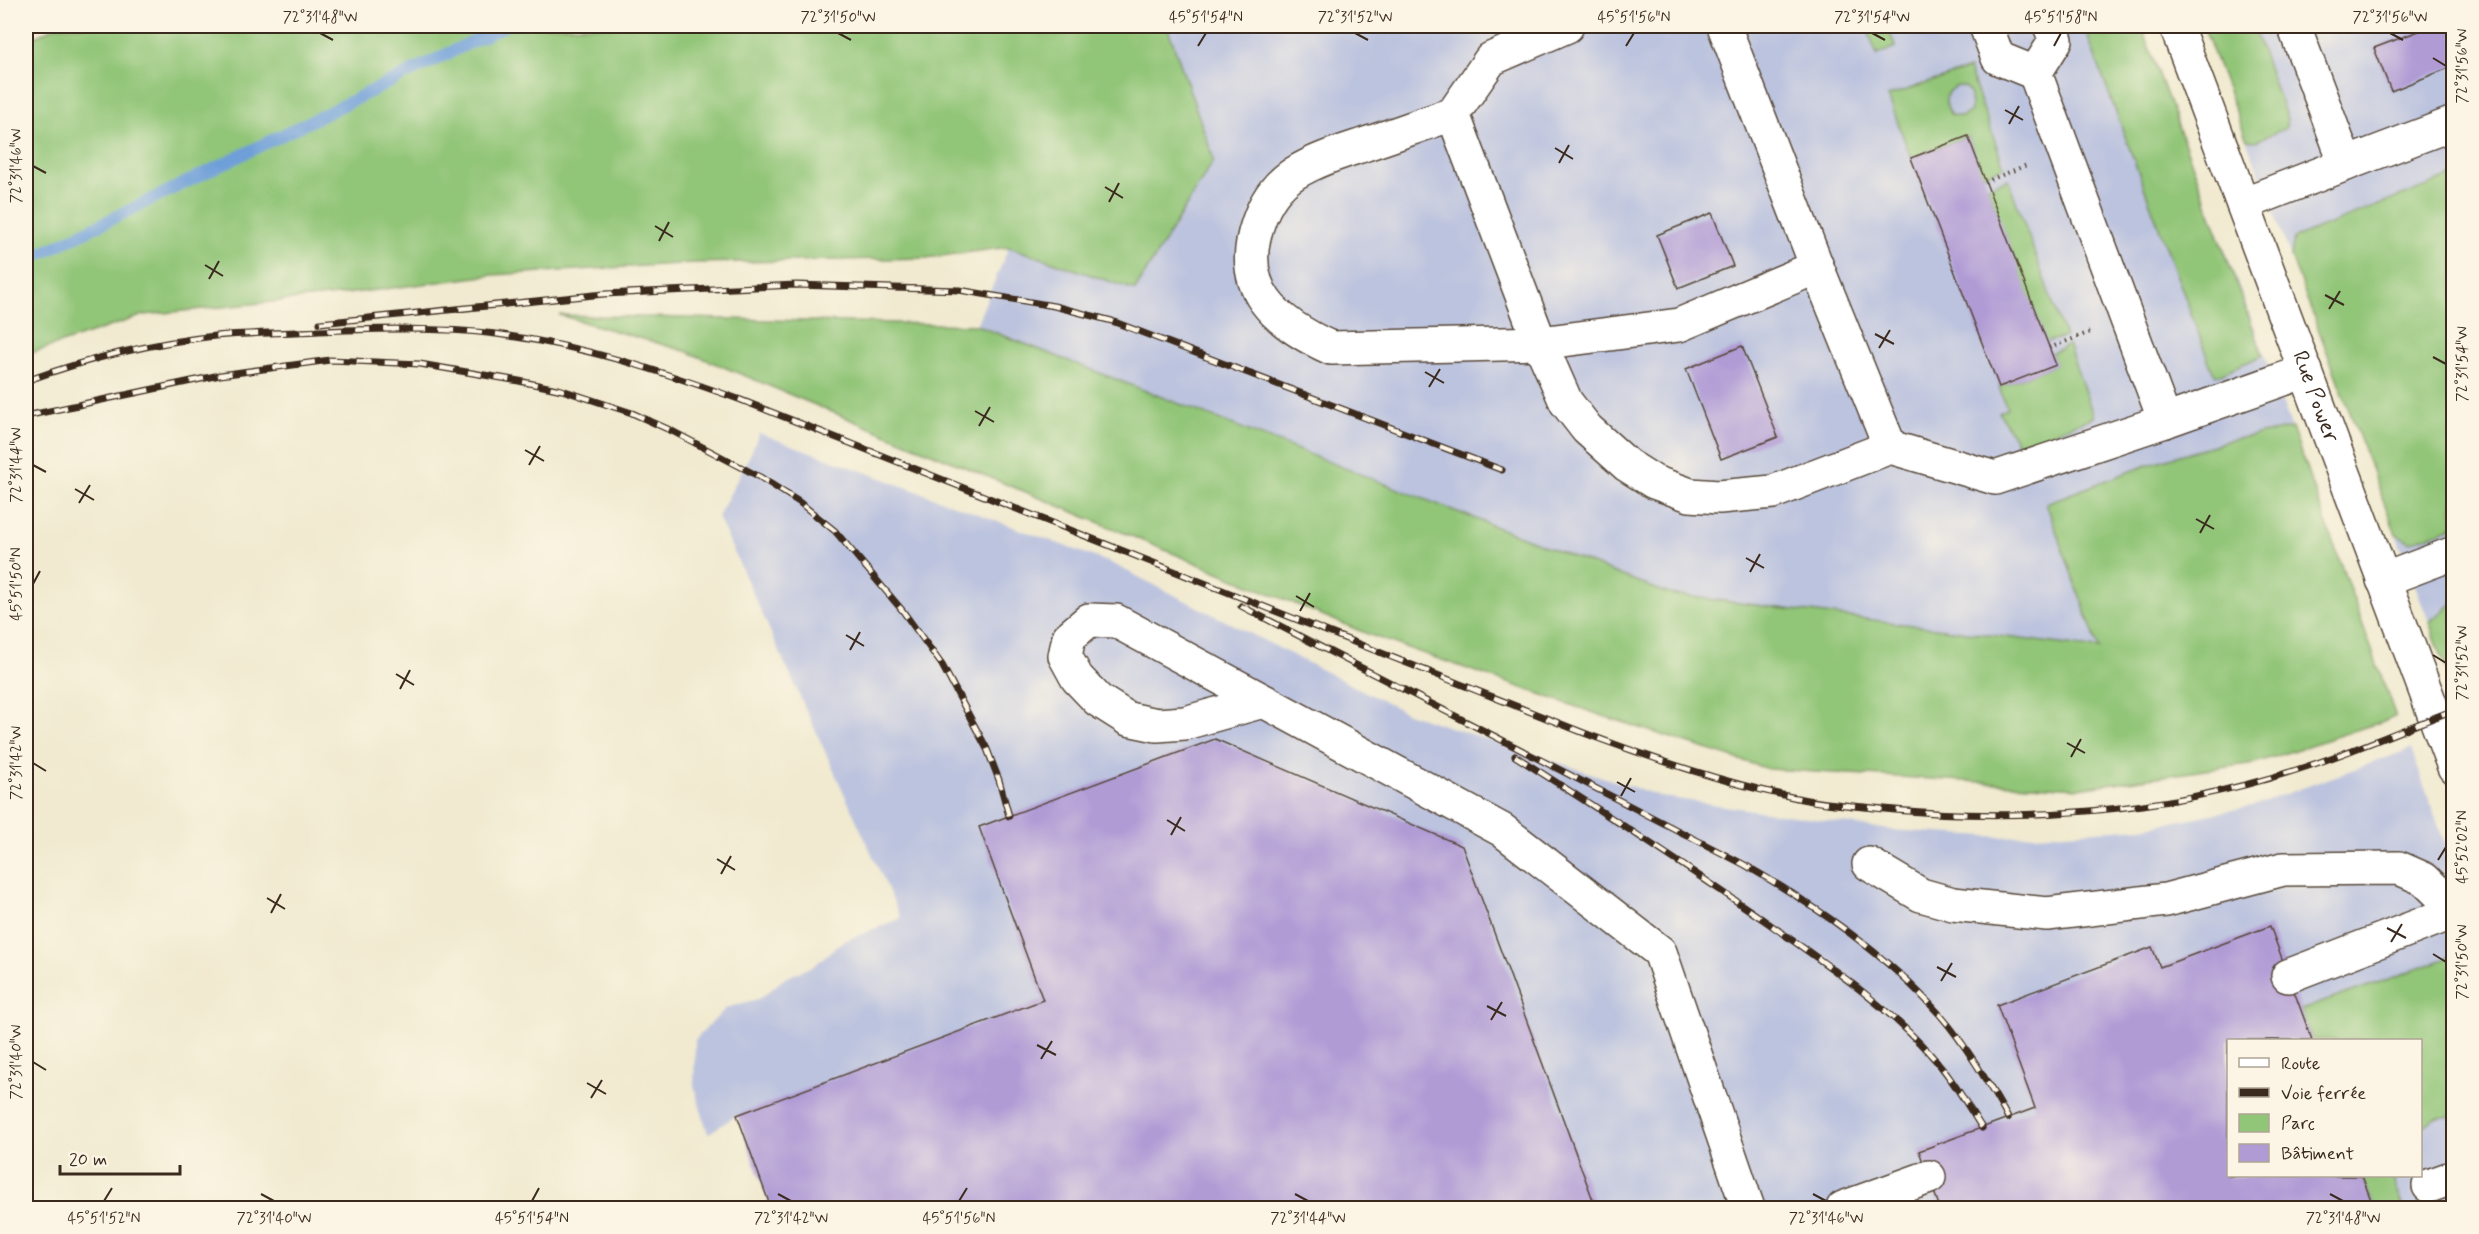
<svg xmlns="http://www.w3.org/2000/svg" width="2479" height="1234" font-family="Mynerve,sans-serif">
<style>
.industrial{fill:#bcc3de;fill-rule:evenodd}
.green{fill:#91c577;stroke:#66784a;stroke-width:1.5;fill-rule:evenodd}
.lines{fill:none;stroke-linecap:round;stroke-linejoin:round}
.stream{stroke:#6e9fd8;stroke-width:12}
.building{fill:#b09bd5}
.minor-casing{stroke:#564739;stroke-width:36}
.path{stroke:#564739;stroke-width:4;stroke-dasharray:1.5 4.5;stroke-linecap:butt}
.minor{stroke:#fff;stroke-width:33}
.rail-casing{stroke:#3b2a1e;stroke-width:7}
.rail{stroke:#fcf5e5;stroke-width:4.5;stroke-dasharray:14;stroke-linecap:butt}
.ticks{fill:none;stroke:#3b2a1e;stroke-width:2}
.labels{text-anchor:middle;dominant-baseline:central;stroke-width:6;stroke-linejoin:round;paint-order:stroke}
.street-label{font-size:22px;fill:#3b2a1e;stroke:#fcf5e5}
.neatline{fill:none;stroke:#3b2a1e;stroke-width:2}
.ticks-label{font-size:15px;text-anchor:middle;fill:#3b2a1e}
</style>
<rect width="100%" height="100%" fill="#fcf5e5"/>
<filter id="ink" filterUnits="userSpaceOnUse"><feTurbulence type="fractalNoise" baseFrequency=".0167" numOctaves="2"/><feDisplacementMap in="SourceGraphic" scale="12" xChannelSelector="R" yChannelSelector="G"/><feConvolveMatrix kernelMatrix="1 2 1 2 8 2 1 2 1" color-interpolation-filters="sRGB"/></filter>
<filter id="wash" filterUnits="userSpaceOnUse"><feTurbulence type="fractalNoise" baseFrequency=".008" numOctaves="4" result="noise"/><feDisplacementMap in="SourceGraphic" scale="24" xChannelSelector="R" yChannelSelector="G"/><feGaussianBlur stdDeviation="1.35" result="paint"/><feColorMatrix in="noise" values="0 0 0 0 0 0 0 0 0 0 0 0 0 0 0 0 0 1.4 0 .05"/><feComposite in="paint" operator="in"/></filter>
<g filter="url(#wash)">
<rect width="100%" height="100%" fill="#f1ead0"/>
<g class="industrial">
<path d="M 1167,26 L 2141,26 L 2292,428 L 2230,440 L 2153,463 L 2046,503 L 2100,649 L 1669,594 L 976,325 L 1009,247 L 1136,289 L 1214,160 Z"/>
<path d="M 2203,26 L 2453,26 L 2453,687 L 2429,622 Z"/>
<path d="M 759,433 L 1111,563 L 1407,713 L 1663,797 L 1891,830 L 2002,837 L 2143,828 L 2252,806 L 2411,749 L 2453,866 L 2453,1208 L 771,1208 L 737,1115 L 708,1134 L 694,1086 L 695,1040 L 726,1008 L 761,998 L 785,978 L 815,965 L 840,943 L 901,918 L 718,517 L 751,453 ZM 2228,1040 L 2420,1040 L 2420,1176 L 2228,1176 Z"/>
</g>
<g class="green">
<path d="M 56,26 L 1167,26 L 1214,160 L 1135,290 L 1009,247 L 926,258 L 694,263 L 492,275 L 338,295 L 144,315 L 26,355 L 26,42 Z"/>
<path d="M 1866,26 L 1888,26 L 1895,47 L 1877,55 Z"/>
<path d="M 2084,26 L 2141,26 L 2263,355 L 2216,376 L 2212,370 Z"/>
<path d="M 2203,26 L 2253,26 L 2287,119 L 2286,128 L 2256,141 L 2247,140 Z"/>
<path d="M 1969,69 L 2004,167 L 1982,175 L 1968,136 L 1911,158 L 1888,96 ZM 1958,86 L 1966,87 L 1970,93 L 1971,111 L 1962,117 L 1951,115 C 1944,103 1943,90 1958,86 Z"/>
<path d="M 2453,176 L 2453,527 L 2411,542 L 2396,534 L 2291,257 L 2294,238 Z"/>
<path d="M 2008,179 L 2065,337 L 2046,342 L 1987,187 Z"/>
<path d="M 559,315 L 976,325 L 1669,594 L 2099,649 L 2046,503 L 2153,463 L 2230,440 L 2292,428 L 2396,717 L 2255,763 L 2079,788 L 1768,769 L 1600,715 L 1370,635 L 685,351 Z"/>
<path d="M 2068,345 L 2094,417 L 2019,446 L 1999,412 L 2007,409 L 1999,387 L 2055,365 L 2051,353 Z"/>
<path d="M 2453,603 L 2453,687 L 2429,622 Z"/>
<path d="M 2453,956 L 2453,1116 L 2435,1118 L 2421,1128 L 2420,1040 L 2312,1040 L 2301,1010 Z"/>
<path d="M 2362,1176 L 2392,1176 L 2404,1208 L 2374,1208 Z"/>
</g>
<g class="lines">
<path class="stream" d="M 26,261 L 504,26"/>
</g>
<g id="blocks">
<g class="building">
<path d="M 2432,26 L 2454,26 L 2454,66 L 2391,91 L 2374,48 Z"/>
<path d="M 1968,136 L 2056,365 L 1999,387 L 1911,158 Z"/>
<path d="M 1712,213 L 1733,266 L 1678,288 L 1657,235 Z"/>
<path d="M 1742,346 L 1778,437 L 1721,459 L 1686,369 Z"/>
<path d="M 1215,739 L 1462,846 L 1596,1208 L 771,1208 L 737,1115 L 1043,1000 L 979,827 Z"/>
<path d="M 2270,926 L 2312,1040 L 2228,1040 L 2228,1176 L 2362,1176 L 2374,1208 L 1940,1208 L 1919,1151 L 2035,1108 L 1997,1005 L 2152,947 L 2160,967 Z"/>
</g>
</g>
</g>
<g filter="url(#ink)">
<use href="#blocks" fill-opacity="0" stroke="#564739" stroke-width="1.5"/>
<g class="lines">
<defs>
<g id="minor">
<path d="M 1567,26 L 1491,59 L 1453,114 L 1540,343 L 1679,325 L 1817,267 L 1724,26"/>
<path d="M 1986,26 L 1998,58 L 2035,73"/>
<path d="M 2050,26 L 2056,40 L 2035,73 L 2165,421 L 2306,371"/>
<path id="s1" d="M 2176,26 L 2454,767"/>
<path d="M 1453,114 C 1423,124 1393,135 1363,145 C 1339,153 1316,160 1295,173 C 1276,185 1265,202 1258,223 C 1235,289 1276,323 1331,348 L 1540,343 L 1566,402 L 1587,429 L 1627,465 L 1654,482 L 1690,495 L 1719,497 L 1773,492 L 1890,447 L 1817,267"/>
<path d="M 2346,164 L 2454,123"/>
<path d="M 2243,204 L 2346,164 L 2294,26"/>
<path d="M 1890,447 L 1995,478 L 2165,421"/>
<path d="M 2383,580 L 2454,553"/>
<path d="M 1263,701 L 1185,723 L 1157,725 L 1128,719 L 1098,700 L 1077,678 L 1065,656 L 1069,637 L 1089,620 L 1116,621 L 1502,830 L 1660,952 L 1748,1208"/>
<path d="M 1869,864 L 1921,895 L 1953,904 L 2047,914 L 2166,900 L 2283,869 L 2399,868 L 2424,879 L 2454,908"/>
<path d="M 2288,976 L 2454,912"/>
<path d="M 2429,1186 L 2454,1177"/>
<path d="M 1843,1208 L 1929,1177"/>
</g>
</defs>
<use href="#minor" class="minor-casing"/>
<g class="path">
<path d="M 1985,182 L 2029,164"/>
<path d="M 2049,348 L 2093,331"/>
</g>
<use href="#minor" class="minor"/>
<defs>
<g id="rail">
<path d="M 320,323 L 604,294 L 796,285 L 959,290 L 1054,306 L 1112,321 L 1502,470"/>
<path d="M 26,381 C 87,359 150,343 215,336 C 249,333 285,333 319,331 C 378,329 438,327 496,334 C 581,345 661,371 741,400 L 1584,733 C 1654,759 1724,783 1797,798 C 1822,804 1849,805 1874,808 C 2014,823 2161,814 2296,770 C 2350,753 2401,730 2454,710"/>
<path d="M 26,416 L 220,375 L 330,360 L 420,364 L 519,381 L 562,390 L 632,413 L 672,431 L 760,477 L 799,502 L 835,531 L 902,610 L 942,665 L 987,749 L 999,780 L 1009,816"/>
<path d="M 1241,606 L 1745,865 C 1816,906 1885,953 1940,1015 C 1967,1046 1988,1083 2008,1118"/>
<path d="M 1515,756 C 1600,810 1685,865 1768,923 C 1827,965 1881,1000 1930,1054 C 1951,1076 1966,1103 1982,1128"/>
</g>
</defs>
<use href="#rail" class="rail-casing"/>
<use href="#rail" class="rail"/>
</g>
</g>
<path class="ticks" d="M 320,33 L 333,40M 838,33 L 851,40M 1355,33 L 1368,40M 1872,33 L 1885,40M 2390,33 L 2403,40M 1198,46 L 1206,33M 1626,46 L 1634,33M 2054,46 L 2061,33M 2433,58 L 2446,66M 2005,110 L 2023,120M 2009,124 L 2019,106M 1555,148 L 1573,159M 1559,163 L 1569,145M 33,166 L 46,173M 1105,187 L 1123,198M 1109,202 L 1119,183M 655,226 L 673,237M 659,241 L 669,222M 205,265 L 223,276M 209,279 L 219,261M 2325,295 L 2344,305M 2329,309 L 2340,291M 1875,334 L 1894,344M 1879,348 L 1890,330M 2433,357 L 2446,364M 1425,372 L 1444,383M 1429,387 L 1440,369M 975,411 L 994,422M 979,426 L 990,407M 525,450 L 544,461M 33,465 L 46,472M 529,465 L 540,446M 75,489 L 94,500M 79,503 L 90,485M 2196,519 L 2214,529M 2200,533 L 2210,515M 1746,558 L 1764,568M 1750,572 L 1760,554M 33,584 L 40,571M 1296,596 L 1314,607M 1300,611 L 1310,593M 846,635 L 864,646M 850,650 L 860,632M 2433,655 L 2446,663M 396,674 L 414,685M 400,689 L 410,670M 2067,743 L 2085,753M 2071,757 L 2081,739M 33,763 L 46,771M 1617,782 L 1635,792M 1621,796 L 1631,778M 1167,820 L 1185,831M 1171,835 L 1181,817M 717,859 L 735,870M 2438,860 L 2446,847M 721,874 L 731,856M 267,898 L 285,909M 271,913 L 281,894M 2387,928 L 2406,938M 2391,942 L 2402,924M 2433,954 L 2446,962M 1937,967 L 1956,977M 1941,981 L 1952,963M 1487,1006 L 1506,1016M 1491,1020 L 1502,1002M 1037,1045 L 1056,1055M 1041,1059 L 1052,1041M 33,1062 L 46,1070M 587,1083 L 606,1094M 591,1098 L 602,1080M 261,1194 L 274,1201M 778,1194 L 791,1201M 1295,1194 L 1308,1201M 1813,1194 L 1826,1201M 2330,1194 L 2343,1201M 104,1201 L 112,1188M 532,1201 L 539,1188M 959,1201 L 967,1188"/>
<g class="labels">
<g class="street-label">
<text stroke="none"><textPath href="#s1" startOffset="396">Rue Power</textPath></text>
</g>
</g>
<rect width="2479" height="1234" fill="none" stroke="#fcf5e5" stroke-width="66"/>
<rect x="2227" y="1039" width="195" height="138" fill="#fcf5e5" stroke="#afa495" stroke-width="1.5"/>
<rect x="2239" y="1058" width="30" height="9" fill="#ffffff" stroke="#afa495" stroke-width="1.5"/>
<text x="2281" y="1069" font-size="18" fill="#3b2a1e">Route</text>
<rect x="2239" y="1088" width="30" height="9" fill="#3b2a1e" stroke="#afa495" stroke-width="1.5"/>
<text x="2281" y="1099" font-size="18" fill="#3b2a1e">Voie ferrée</text>
<rect x="2239" y="1114" width="30" height="18" fill="#91c577" stroke="#afa495" stroke-width="1.5"/>
<text x="2281" y="1129" font-size="18" fill="#3b2a1e">Parc</text>
<rect x="2239" y="1144" width="30" height="18" fill="#b09bd5" stroke="#afa495" stroke-width="1.5"/>
<text x="2281" y="1159" font-size="18" fill="#3b2a1e">Bâtiment</text>
<path d="M60 1165v9h120v-9" fill="none" stroke="#3b2a1e" stroke-width="3"/>
<text x="69" y="1165" font-size="18" fill="#3b2a1e" stroke="#fcf5e5" stroke-width="4.5" paint-order="stroke">20 m</text>
<rect x="33" y="33" width="2413" height="1168" class="neatline"/>
<g class="ticks-label">
<text x="320" y="22">72°31'48"W</text>
<text x="838" y="22">72°31'50"W</text>
<text x="1206" y="22">45°51'54"N</text>
<text x="1355" y="22">72°31'52"W</text>
<text x="1634" y="22">45°51'56"N</text>
<text x="1872" y="22">72°31'54"W</text>
<text x="2061" y="22">45°51'58"N</text>
<text x="2390" y="22">72°31'56"W</text>
<text transform="translate(2462 66) rotate(-90)" y="5">72°31'56"W</text>
<text transform="translate(16 166) rotate(-90)" y="5">72°31'46"W</text>
<text transform="translate(2462 364) rotate(-90)" y="5">72°31'54"W</text>
<text transform="translate(16 465) rotate(-90)" y="5">72°31'44"W</text>
<text transform="translate(16 584) rotate(-90)" y="5">45°51'50"N</text>
<text transform="translate(2462 663) rotate(-90)" y="5">72°31'52"W</text>
<text transform="translate(16 763) rotate(-90)" y="5">72°31'42"W</text>
<text transform="translate(2462 847) rotate(-90)" y="5">45°52'02"N</text>
<text transform="translate(2462 962) rotate(-90)" y="5">72°31'50"W</text>
<text transform="translate(16 1062) rotate(-90)" y="5">72°31'40"W</text>
<text x="104" y="1223">45°51'52"N</text>
<text x="274" y="1223">72°31'40"W</text>
<text x="532" y="1223">45°51'54"N</text>
<text x="791" y="1223">72°31'42"W</text>
<text x="959" y="1223">45°51'56"N</text>
<text x="1308" y="1223">72°31'44"W</text>
<text x="1826" y="1223">72°31'46"W</text>
<text x="2343" y="1223">72°31'48"W</text>
</g>
</svg>
